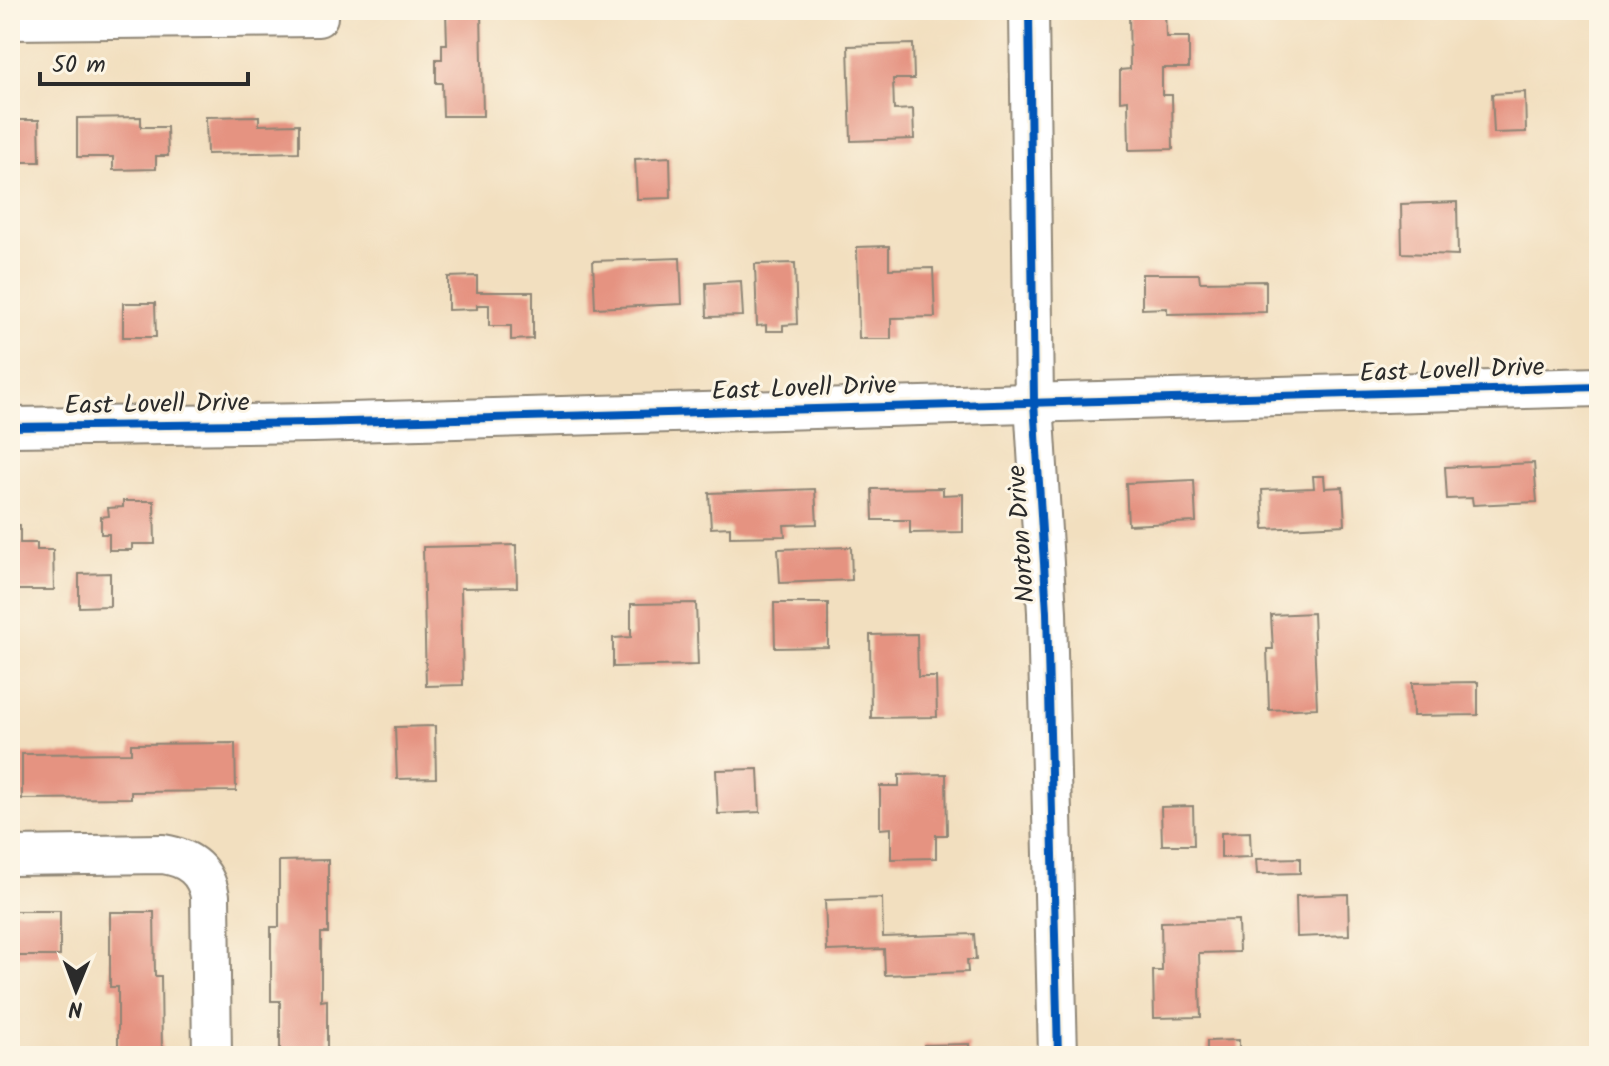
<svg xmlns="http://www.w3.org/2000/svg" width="1609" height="1066" font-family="Kalam,sans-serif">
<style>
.building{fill:#e59381}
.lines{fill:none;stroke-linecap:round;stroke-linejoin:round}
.minor-casing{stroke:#8e8575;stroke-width:42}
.minor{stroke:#fff;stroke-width:38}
.cycleway-casing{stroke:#fcf5e5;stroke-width:13}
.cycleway{stroke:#0057b8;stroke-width:8}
.labels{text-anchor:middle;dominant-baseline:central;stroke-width:6;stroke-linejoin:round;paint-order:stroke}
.street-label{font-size:26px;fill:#2b2b2b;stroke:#fcf5e5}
</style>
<rect width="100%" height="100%" fill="#fcf5e5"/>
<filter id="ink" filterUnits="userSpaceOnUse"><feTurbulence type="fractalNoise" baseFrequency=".0125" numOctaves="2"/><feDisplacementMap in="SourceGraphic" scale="16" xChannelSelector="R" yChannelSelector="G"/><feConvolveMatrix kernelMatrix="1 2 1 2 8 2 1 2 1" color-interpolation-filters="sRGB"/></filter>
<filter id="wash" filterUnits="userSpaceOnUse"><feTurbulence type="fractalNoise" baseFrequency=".006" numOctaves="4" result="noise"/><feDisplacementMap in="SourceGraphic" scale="32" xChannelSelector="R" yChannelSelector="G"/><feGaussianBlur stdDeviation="1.8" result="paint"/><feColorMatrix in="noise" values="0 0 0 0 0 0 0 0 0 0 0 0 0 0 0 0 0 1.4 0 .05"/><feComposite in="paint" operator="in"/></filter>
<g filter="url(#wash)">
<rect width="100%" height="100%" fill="#f2dfbf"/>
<g id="blocks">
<g class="building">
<path d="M 481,10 L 483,116 L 443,116 L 442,83 L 436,83 L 436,59 L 442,59 L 442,44 L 447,44 L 446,11 Z"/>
<path d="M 1129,10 L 1165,10 L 1166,37 L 1189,37 L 1189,68 L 1162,68 L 1162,95 L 1172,95 L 1173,149 L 1129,150 L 1128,100 L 1120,101 L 1120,70 L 1130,69 Z"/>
<path d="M 913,44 L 914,79 L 893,79 L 894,110 L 913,109 L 914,139 L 851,141 L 848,46 Z"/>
<path d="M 1525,92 L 1526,132 L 1494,133 L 1492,94 Z"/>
<path d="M 259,116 L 259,125 L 299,124 L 299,152 L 207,154 L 206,117 Z"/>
<path d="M 141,117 L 141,127 L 167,127 L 168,156 L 156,156 L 156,169 L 113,170 L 113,157 L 77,157 L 77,118 Z"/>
<path d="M 10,120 L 39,120 L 40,162 L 10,162 Z"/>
<path d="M 670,157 L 671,198 L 637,199 L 635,159 Z"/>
<path d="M 1457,202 L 1458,255 L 1402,253 L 1401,204 Z"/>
<path d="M 889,246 L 889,269 L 933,268 L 935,317 L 891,318 L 891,339 L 859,339 L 857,247 Z"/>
<path d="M 680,258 L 682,304 L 595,308 L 593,261 Z"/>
<path d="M 795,263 L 797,324 L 783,325 L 783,331 L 766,331 L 766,325 L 757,326 L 755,264 Z"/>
<path d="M 1142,274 L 1199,274 L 1200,282 L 1266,281 L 1266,312 L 1167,314 L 1167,308 L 1142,309 Z"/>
<path d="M 477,276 L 477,292 L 533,292 L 533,339 L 511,340 L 511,326 L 489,326 L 489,305 L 477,305 L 477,309 L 448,310 L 448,277 Z"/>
<path d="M 741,281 L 743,316 L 707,317 L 706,283 Z"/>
<path d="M 123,303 L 155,303 L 156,337 L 123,337 Z"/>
<path d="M 1534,463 L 1537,502 L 1473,505 L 1472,498 L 1447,499 L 1445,467 Z"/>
<path d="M 1313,476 L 1324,476 L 1325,488 L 1343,487 L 1345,525 L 1264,529 L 1262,490 L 1314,488 Z"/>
<path d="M 1194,480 L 1196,522 L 1128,525 L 1126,483 Z"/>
<path d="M 943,488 L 943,495 L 963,494 L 963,532 L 910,533 L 910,520 L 873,520 L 872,489 Z"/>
<path d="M 815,489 L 817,524 L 784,525 L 785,536 L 730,537 L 730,527 L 711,528 L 709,493 Z"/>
<path d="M 123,501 L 154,501 L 155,544 L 132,544 L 132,550 L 109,550 L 109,534 L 101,534 L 101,517 L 109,516 L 108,508 L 123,507 Z"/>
<path d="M 10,525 L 20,525 L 20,543 L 37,543 L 37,550 L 53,550 L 54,590 L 10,590 Z"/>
<path d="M 516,545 L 517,587 L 461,588 L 463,685 L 426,686 L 423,547 Z"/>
<path d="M 851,547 L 852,580 L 780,583 L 778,549 Z"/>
<path d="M 110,573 L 110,606 L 79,607 L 79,574 Z"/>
<path d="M 696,603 L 698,665 L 613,667 L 613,638 L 631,637 L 631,604 Z"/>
<path d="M 774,603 L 828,603 L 828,647 L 775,648 Z"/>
<path d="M 1313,613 L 1317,708 L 1269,710 L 1267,649 L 1273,649 L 1271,615 Z"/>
<path d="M 917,634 L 918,677 L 936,677 L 937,717 L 871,718 L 870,635 Z"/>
<path d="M 1478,682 L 1478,715 L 1413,716 L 1412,683 Z"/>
<path d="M 435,726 L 436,778 L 397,779 L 395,727 Z"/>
<path d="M 235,743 L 236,791 L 131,792 L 131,798 L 22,799 L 22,754 L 131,753 L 131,744 Z"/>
<path d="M 758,769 L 760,812 L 718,814 L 716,770 Z"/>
<path d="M 946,774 L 947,835 L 936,835 L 936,858 L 891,859 L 891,828 L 880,829 L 880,786 L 899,786 L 899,775 Z"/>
<path d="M 1193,806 L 1194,845 L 1162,845 L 1161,807 Z"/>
<path d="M 1250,832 L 1251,857 L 1221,858 L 1221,833 Z"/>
<path d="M 1300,858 L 1300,873 L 1257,874 L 1256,859 Z"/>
<path d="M 328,860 L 328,933 L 321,933 L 321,1001 L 327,1000 L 327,1056 L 280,1056 L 280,1001 L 271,1001 L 271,927 L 279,927 L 279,861 Z"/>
<path d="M 1348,894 L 1349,935 L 1297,937 L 1296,896 Z"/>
<path d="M 882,898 L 883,937 L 974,934 L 976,960 L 967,960 L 968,972 L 885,975 L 884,949 L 827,951 L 825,900 Z"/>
<rect x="10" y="911" width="50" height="45"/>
<path d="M 110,912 L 154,912 L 155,976 L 161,976 L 162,1056 L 118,1056 L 118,987 L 110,987 Z"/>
<path d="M 1238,920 L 1239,952 L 1199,953 L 1201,1017 L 1154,1018 L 1153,971 L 1162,971 L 1161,922 Z"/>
<path d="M 1239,1040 L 1239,1056 L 1207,1056 L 1207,1041 Z"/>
<path d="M 969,1044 L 969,1056 L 924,1056 L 924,1045 Z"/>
</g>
</g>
</g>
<g filter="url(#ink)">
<use href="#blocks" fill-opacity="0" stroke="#8e8575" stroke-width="2"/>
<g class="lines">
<defs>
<g id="minor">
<path d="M 1029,10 L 1034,402 L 1047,612 L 1058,1056"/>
<path d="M 10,20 L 318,17"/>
<path d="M 10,427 L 313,423 L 1599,387"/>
<path d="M 10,856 L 163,854 C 189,858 205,870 210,896 L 212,1056"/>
</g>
</defs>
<use href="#minor" class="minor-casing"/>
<use href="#minor" class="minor"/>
<defs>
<g id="cycleway">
<path d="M 1029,10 L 1034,402 L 1047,612 L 1058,1056"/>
<path d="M 10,427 L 313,423 L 1599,387"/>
</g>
</defs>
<use href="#cycleway" class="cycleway-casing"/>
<use href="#cycleway" class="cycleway"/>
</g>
</g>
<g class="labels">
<g class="street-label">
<text transform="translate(1452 371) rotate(-2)">East Lovell Drive</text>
<text transform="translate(804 389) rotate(-2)">East Lovell Drive</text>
<text transform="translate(157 405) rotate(-1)">East Lovell Drive</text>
<text transform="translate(1022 534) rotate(-94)">Norton Drive</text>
</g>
</g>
<rect width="1609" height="1066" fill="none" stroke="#fcf5e5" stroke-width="40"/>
<g transform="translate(76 990) rotate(181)" stroke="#fcf5e5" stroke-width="6" paint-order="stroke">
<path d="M0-6L14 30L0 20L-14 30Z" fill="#2b2b2b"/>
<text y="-12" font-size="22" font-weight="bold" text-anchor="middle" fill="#2b2b2b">N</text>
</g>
<path d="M40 72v12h208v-12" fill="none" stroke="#2b2b2b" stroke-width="4"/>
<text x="52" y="72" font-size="24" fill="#2b2b2b" stroke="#fcf5e5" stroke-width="6" paint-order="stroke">50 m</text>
</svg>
